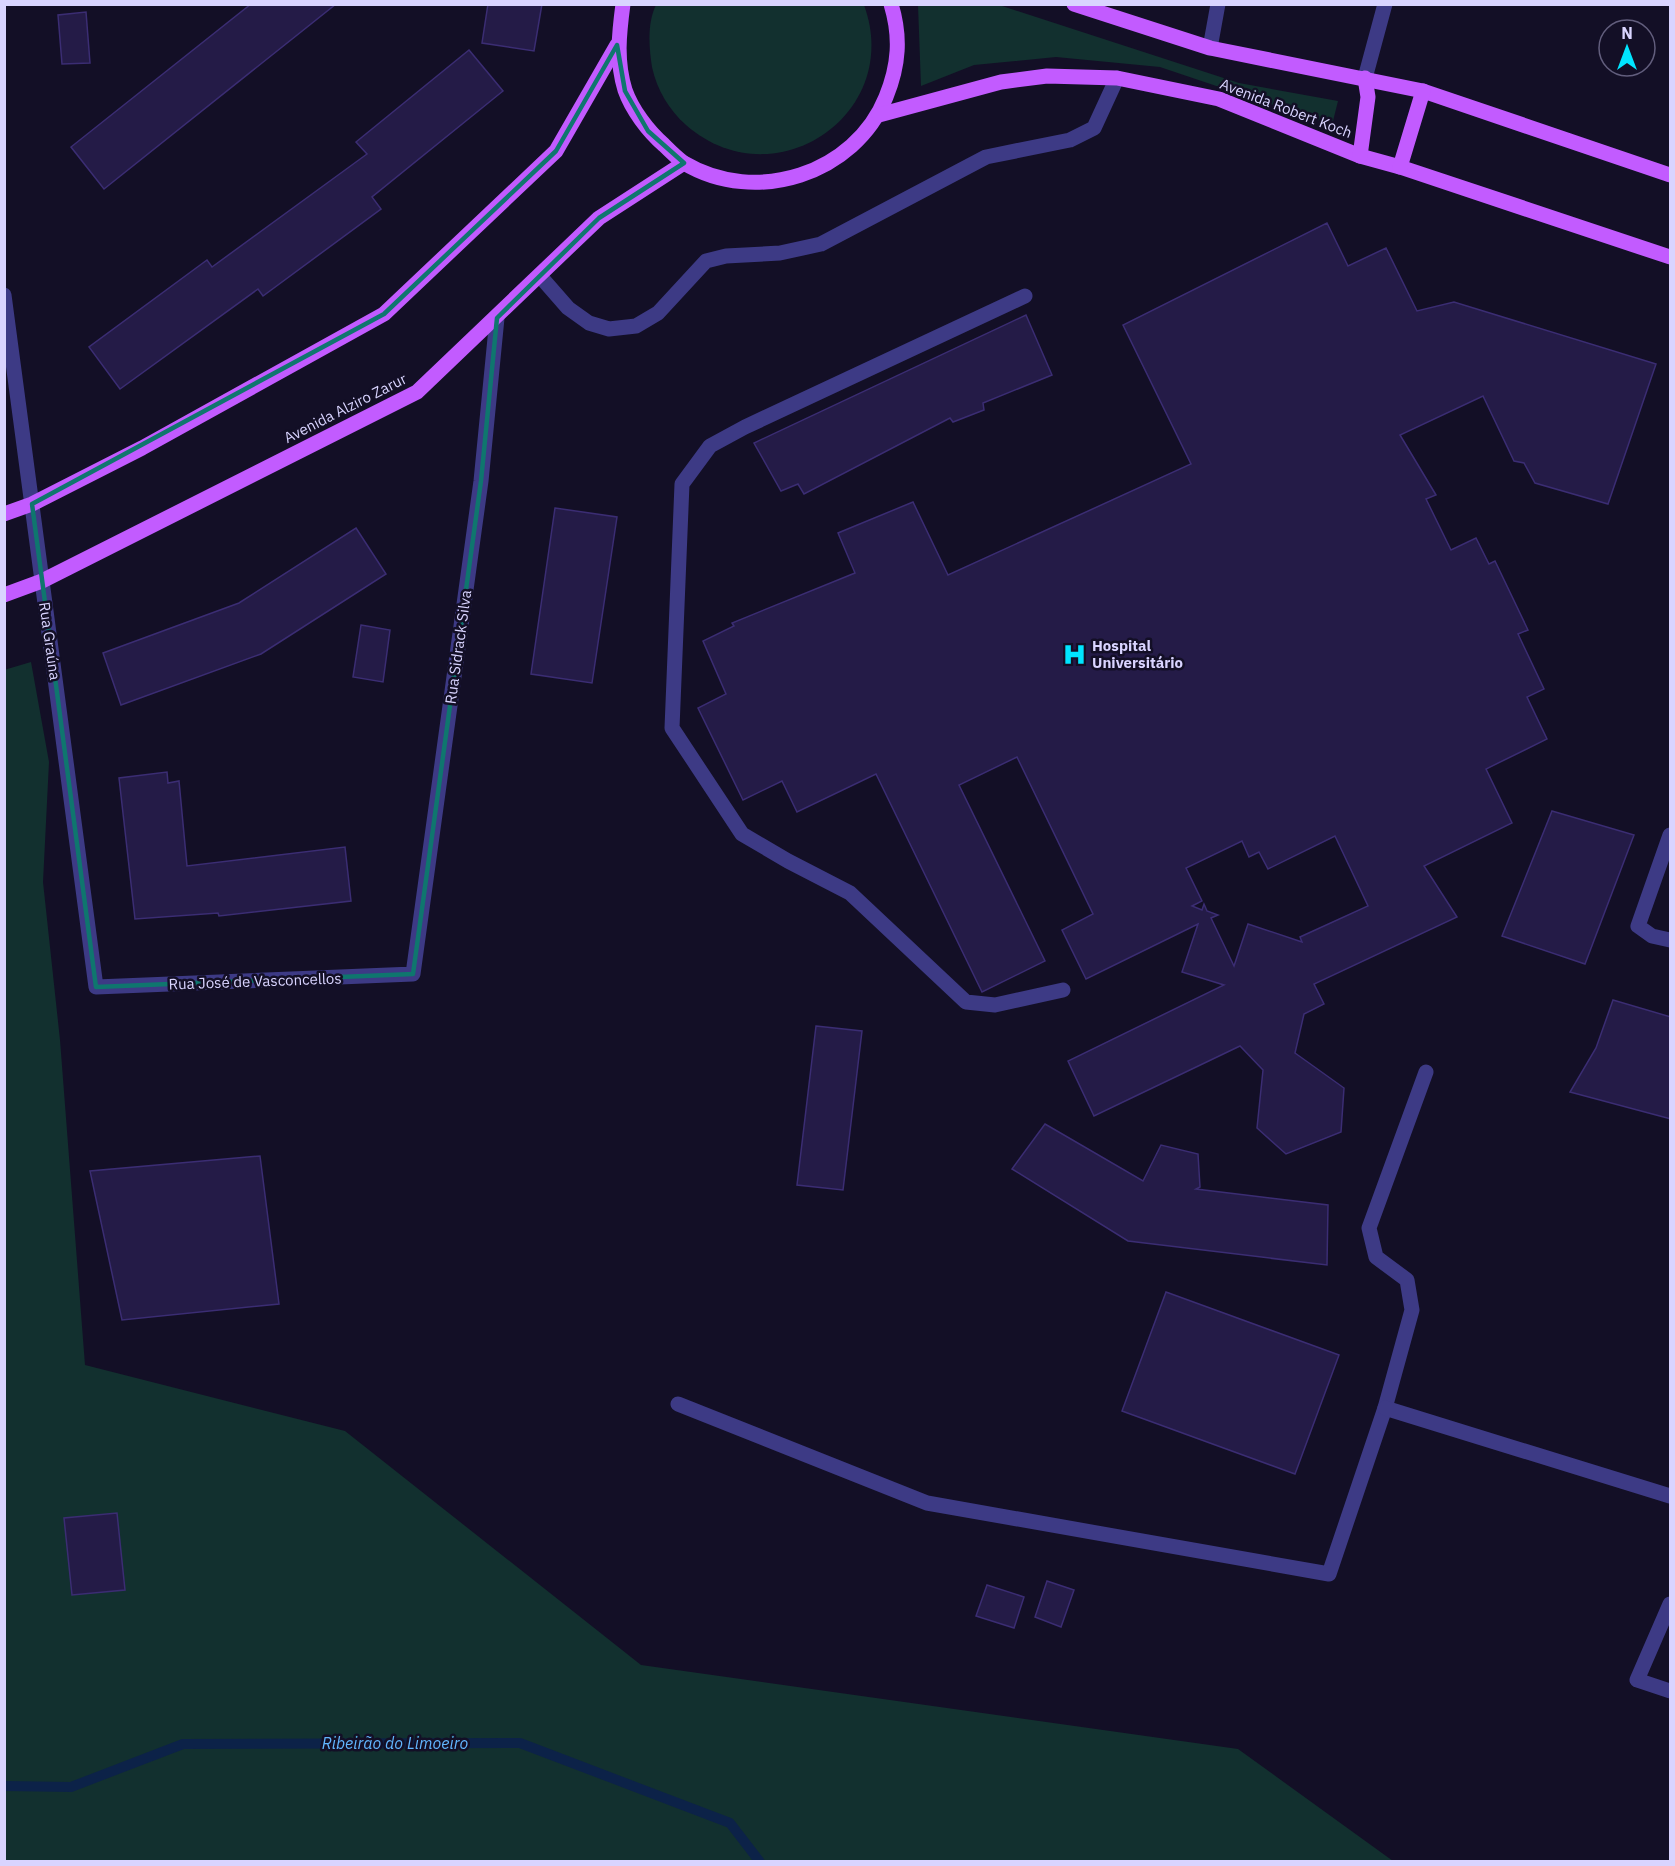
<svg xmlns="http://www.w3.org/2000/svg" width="1675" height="1866" font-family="'IBM Plex Sans',sans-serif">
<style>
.green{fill:#12302f}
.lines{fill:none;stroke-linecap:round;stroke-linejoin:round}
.stream{stroke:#0c2248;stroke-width:10}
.building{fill:#241b47;stroke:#3b2d73;stroke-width:1.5;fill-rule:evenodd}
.lane{stroke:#3d3a85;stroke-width:15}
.street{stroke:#3d3a85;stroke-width:15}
.primary{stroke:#c25bff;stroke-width:15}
.marked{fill:none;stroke:#0f766e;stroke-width:4.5;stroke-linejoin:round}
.labels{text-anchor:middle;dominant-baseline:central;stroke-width:5;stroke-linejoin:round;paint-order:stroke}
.street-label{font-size:15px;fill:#d9d4ff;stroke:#130f26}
.poi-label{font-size:15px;font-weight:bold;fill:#d9d4ff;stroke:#130f26;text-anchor:start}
.water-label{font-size:16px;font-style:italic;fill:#62b6ff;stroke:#130f26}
</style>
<rect width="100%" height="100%" fill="#130f26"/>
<g class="green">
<path d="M 656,5 L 864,5 C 904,114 774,202 686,125 C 669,110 657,90 652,67 C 649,48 647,23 656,5 Z"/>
<path d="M 918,5 L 999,5 L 1239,83 L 1338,101 L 1332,125 L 1160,67 L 1056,57 L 974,65 L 921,86 Z"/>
<path d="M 31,662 L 49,762 L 43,882 L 60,1040 L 85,1365 L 345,1431 L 641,1665 L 1238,1749 L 1393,1861 L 5,1862 L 4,670 Z"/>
</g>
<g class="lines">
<path class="stream" d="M 4,1786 L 71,1787 L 183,1744 L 520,1743 L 730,1823 L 760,1862"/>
</g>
<g class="building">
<path d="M 251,4 L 336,4 L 104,189 L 71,147 Z"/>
<path d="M 488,4 L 542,4 L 534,51 L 482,43 Z"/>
<path d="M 86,12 L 90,63 L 62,64 L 58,15 Z"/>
<path d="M 469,50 L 503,91 L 372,197 L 381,209 L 263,296 L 258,289 L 120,389 L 89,347 L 207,260 L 212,267 L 367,154 L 356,142 Z"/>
<path d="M 1327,223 L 1348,266 L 1386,248 L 1417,311 L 1454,302 L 1656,364 L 1608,504 L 1535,483 L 1524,463 L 1514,461 L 1483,396 L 1400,435 L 1436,495 L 1426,499 L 1451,550 L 1476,538 L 1489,564 L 1495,561 L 1528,630 L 1518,634 L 1544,689 L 1527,697 L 1547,739 L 1486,769 L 1512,823 L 1424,866 L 1457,917 L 1314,984 L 1324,1004 L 1304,1014 L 1295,1053 L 1344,1088 L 1341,1132 L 1286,1154 L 1257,1128 L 1263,1070 L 1240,1046 L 1094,1116 L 1068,1061 L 1224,985 L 1182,972 L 1198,924 L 1086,979 L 1062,930 L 1093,914 L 1017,757 L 959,785 L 1045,961 L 982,992 L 876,774 L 797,812 L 782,781 L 743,800 L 698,708 L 726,694 L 703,641 L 734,626 L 732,623 L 855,573 L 838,533 L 913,502 L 948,575 L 1191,464 L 1123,325 ZM 1335,836 L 1368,906 L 1300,937 L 1302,942 L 1248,924 L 1234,966 L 1211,918 L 1218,915 L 1207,911 L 1204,904 L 1202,910 L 1192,906 L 1202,901 L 1186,868 L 1242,841 L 1249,857 L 1259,852 L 1268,869 Z"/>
<path d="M 1026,315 L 1052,375 L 983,403 L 984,410 L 953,422 L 950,418 L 804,494 L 798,484 L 781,491 L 754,443 Z"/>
<path d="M 555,508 L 617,517 L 592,683 L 531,674 Z"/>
<path d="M 356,528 L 386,574 L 261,654 L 121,705 L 103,653 L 239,603 Z"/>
<path d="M 361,625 L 390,630 L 383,682 L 353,677 Z"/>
<path d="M 167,772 L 168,783 L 179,781 L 187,866 L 345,847 L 351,901 L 219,916 L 218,913 L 135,919 L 119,778 Z"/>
<path d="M 1552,811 L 1634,835 L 1585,964 L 1502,936 Z"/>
<path d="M 1613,1000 L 1671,1017 L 1671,1119 L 1570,1092 L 1596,1048 Z"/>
<path d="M 816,1026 L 862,1031 L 843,1190 L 797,1185 Z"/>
<path d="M 1045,1124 L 1143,1181 L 1161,1145 L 1198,1154 L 1200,1187 L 1196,1189 L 1328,1205 L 1327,1265 L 1128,1241 L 1012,1169 Z"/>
<path d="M 260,1156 L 279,1304 L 122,1320 L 90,1171 Z"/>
<path d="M 1166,1292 L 1339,1355 L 1295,1474 L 1122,1411 Z"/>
<path d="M 117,1513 L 125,1590 L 72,1595 L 64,1518 Z"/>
<path d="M 1047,1581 L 1074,1590 L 1061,1627 L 1035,1617 Z"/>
<path d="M 987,1585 L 1024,1597 L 1014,1628 L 976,1616 Z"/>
</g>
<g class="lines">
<g class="lane">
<path d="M 540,276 L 568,308 L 589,323 L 609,329 L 636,326 L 658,313 L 706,261 L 726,256 L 780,253 L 821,244 L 986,157 L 1070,140 L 1094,128 L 1117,78"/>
<path d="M 1025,296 L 745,427 L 710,446 L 682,484 L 672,728 L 742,834 L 788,861 L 850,893 L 966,1002 L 995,1005 L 1063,990"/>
<path d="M 1670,835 L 1638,926 L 1652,936 L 1670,940"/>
<path d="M 678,1404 L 927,1503 L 1329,1574 L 1385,1408 L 1412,1310 L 1407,1280 L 1376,1257 L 1369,1228 L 1426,1072"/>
<path d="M 1385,1408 L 1670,1496"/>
<path d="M 1670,1604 L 1637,1680 L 1670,1691"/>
</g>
<g class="street">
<path d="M 1210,48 L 1218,4"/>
<path d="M 1365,78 L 1385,4"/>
<path d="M 4,295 L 96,987 L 413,974 L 481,481 L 497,318"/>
</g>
<g class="primary">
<path d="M 623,4 C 619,34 616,61 625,90 C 632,110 648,131 664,145 C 670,151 677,158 684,163 C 756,206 855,174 886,97 C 899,65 901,37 891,4"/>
<path d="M 1074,4 L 1210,48 L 1423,91 L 1670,175"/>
<path d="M 879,115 L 1001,82 L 1047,76 L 1117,78 L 1219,99 L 1360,156 L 1400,167 L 1670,257"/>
<path d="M 1360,156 L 1368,97 L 1365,78"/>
<path d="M 1400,167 L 1423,91"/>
<path d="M 4,514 L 32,504 L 142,448 L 384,314 L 556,151 L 617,45"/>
<path d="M 4,595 L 42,581 L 417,392 L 599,218 L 684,163"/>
</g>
</g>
<path class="marked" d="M 617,45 L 625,91 L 648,131 L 684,163 L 599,218 L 497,318 L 481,481 L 413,974 L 96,987 L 32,504 L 384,314 L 556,151 Z"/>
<defs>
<symbol id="hospital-bare" viewBox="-9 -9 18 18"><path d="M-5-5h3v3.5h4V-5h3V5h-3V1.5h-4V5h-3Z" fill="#00e5ff" stroke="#130f26" stroke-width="2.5" paint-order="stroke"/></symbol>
</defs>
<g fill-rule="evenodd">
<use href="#hospital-bare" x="1058" y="638" width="33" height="33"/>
</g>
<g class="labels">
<g class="street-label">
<text transform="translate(1286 108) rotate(21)">Avenida Robert Koch</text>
<text transform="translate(345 408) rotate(-27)">Avenida Alziro Zarur</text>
<text transform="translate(50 641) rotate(82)">Rua Graúna</text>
<text transform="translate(458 647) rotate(-82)">Rua Sidrack Silva</text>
<text transform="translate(255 981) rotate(-2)">Rua José de Vasconcellos</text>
</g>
<g class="poi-label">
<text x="1092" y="645">Hospital<tspan x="1092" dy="17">Universitário</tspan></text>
</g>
<g class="water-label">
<text x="395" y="1743">Ribeirão do Limoeiro</text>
</g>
</g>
<rect width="1675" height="1866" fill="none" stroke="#d9d4ff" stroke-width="12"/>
<g transform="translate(1627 48)"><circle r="28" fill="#130f26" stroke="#625e7d" stroke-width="1.5"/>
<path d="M0-4.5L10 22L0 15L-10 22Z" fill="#00e5ff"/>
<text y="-9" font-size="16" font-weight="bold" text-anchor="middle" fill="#d9d4ff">N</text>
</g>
</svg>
